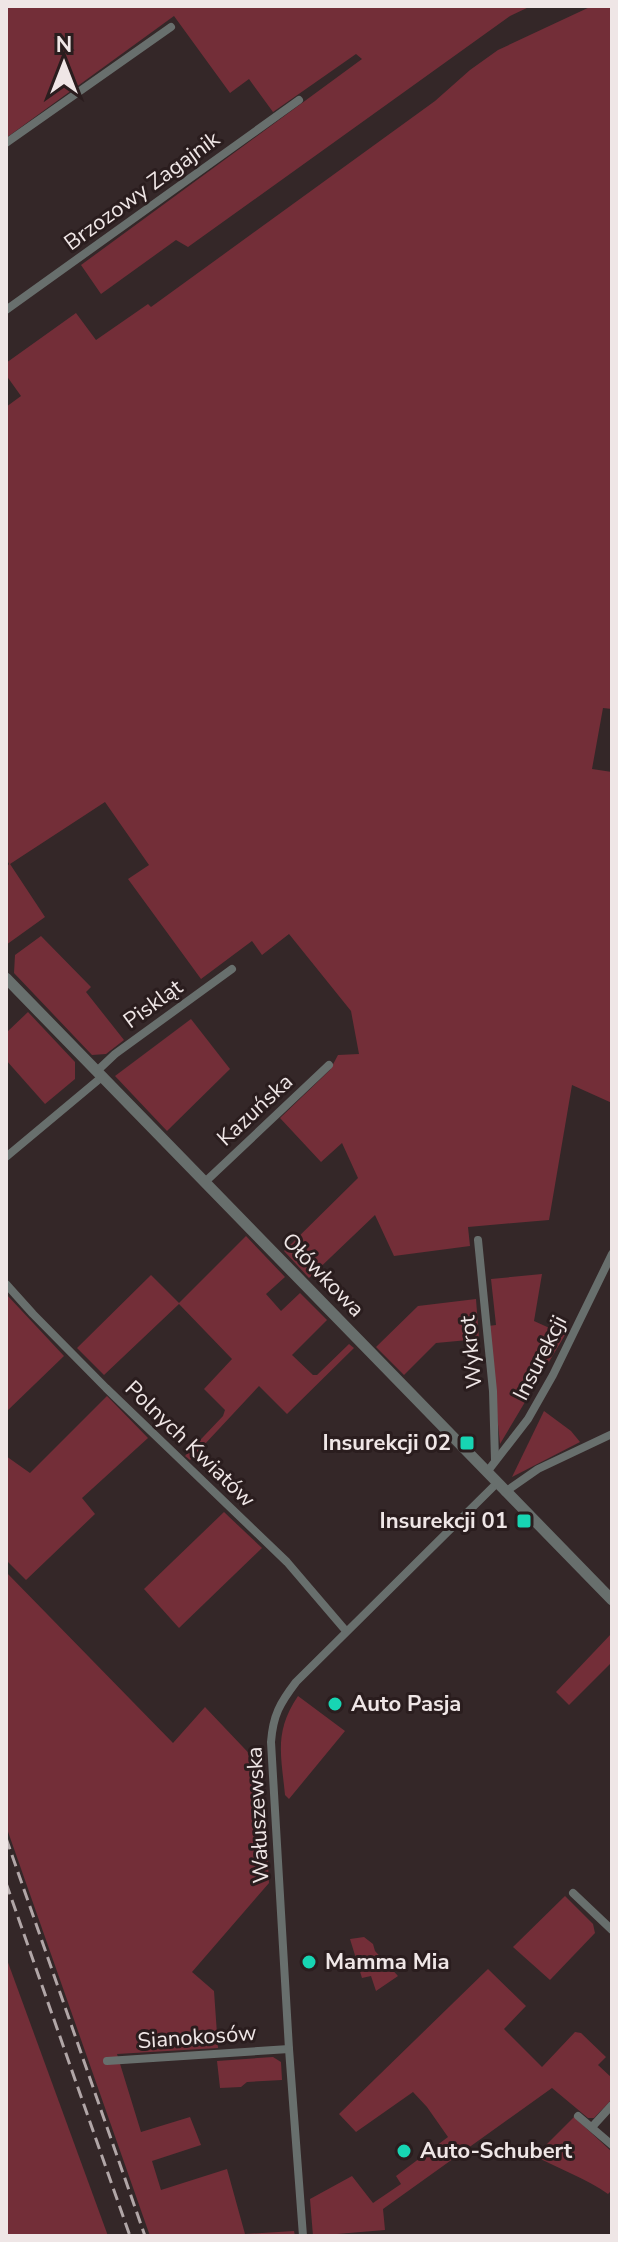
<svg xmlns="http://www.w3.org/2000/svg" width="618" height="2242" font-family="'Nunito Sans',sans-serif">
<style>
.green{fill:#732e38}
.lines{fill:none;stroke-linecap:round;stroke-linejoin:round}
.minor{stroke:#686f6d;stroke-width:8}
.tertiary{stroke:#686f6d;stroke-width:11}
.rail{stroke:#b1a6a7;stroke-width:3;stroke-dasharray:12 6;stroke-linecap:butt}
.poi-dot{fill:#17d5b3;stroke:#2a1d1e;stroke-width:3}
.labels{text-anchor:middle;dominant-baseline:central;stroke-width:6;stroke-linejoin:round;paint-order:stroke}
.street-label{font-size:22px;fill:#efe6e6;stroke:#2a1d1e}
.poi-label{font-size:22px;font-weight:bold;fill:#efe6e6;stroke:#2a1d1e;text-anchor:start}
</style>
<rect width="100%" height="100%" fill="#342728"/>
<g class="green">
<path d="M 6,6 L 531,6 L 510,16 L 188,247 L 176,240 L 101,294 L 81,265 L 362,59 L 356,54 L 273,112 L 249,79 L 230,93 L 174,16 L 6,138 Z"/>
<path d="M 592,6 L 612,6 L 612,709 L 603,708 L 592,769 L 612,772 L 612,1103 L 572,1085 L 549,1220 L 468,1227 L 470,1246 L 394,1256 L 375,1215 L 309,1278 L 284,1251 L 358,1178 L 342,1143 L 321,1162 L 280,1118 L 330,1070 L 338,1055 L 359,1054 L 351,1011 L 289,934 L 262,955 L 252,941 L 201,979 L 128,879 L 149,865 L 105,802 L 10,864 L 45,917 L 6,945 L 6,868 L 9,864 L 6,858 L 6,407 L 21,396 L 6,375 L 6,363 L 76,313 L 96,340 L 148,304 L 151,307 L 435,101 L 470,70 L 498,50 Z"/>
<path d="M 41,936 L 91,987 L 86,992 L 124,1040 L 106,1054 L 92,1055 L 14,973 L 15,955 Z"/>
<path d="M 28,1012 L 75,1062 L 75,1079 L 45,1104 L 6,1060 L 6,1033 Z"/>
<path d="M 191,1019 L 230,1069 L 167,1131 L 115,1076 Z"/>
<path d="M 246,1236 L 285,1277 L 266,1294 L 281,1311 L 300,1293 L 327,1320 L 292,1355 L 313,1375 L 317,1375 L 349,1344 L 354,1348 L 287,1414 L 259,1386 L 190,1460 L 185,1456 L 223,1416 L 225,1410 L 204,1389 L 232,1359 L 179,1304 L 104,1375 L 77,1348 L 151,1275 L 179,1303 Z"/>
<path d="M 542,1274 L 534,1321 L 565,1335 L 500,1444 L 488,1326 L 496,1325 L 491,1279 Z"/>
<path d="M 6,1294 L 64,1356 L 6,1412 Z"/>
<path d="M 476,1299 L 479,1339 L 436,1343 L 404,1375 L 376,1347 L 418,1306 Z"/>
<path d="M 107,1396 L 148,1438 L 82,1498 L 95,1514 L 26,1580 L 6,1560 L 6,1456 L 30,1473 Z"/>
<path d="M 544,1411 L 571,1431 L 580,1442 L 512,1477 Z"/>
<path d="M 224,1512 L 262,1548 L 179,1628 L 144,1589 Z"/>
<path d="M 6,1572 L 173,1743 L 205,1707 L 263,1768 L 269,1883 L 192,1972 L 214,1991 L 218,2048 L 117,2054 L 141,2132 L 190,2117 L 201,2145 L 152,2161 L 161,2190 L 227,2169 L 245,2234 L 294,2231 L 295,2236 L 150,2236 L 6,1826 Z"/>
<path d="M 612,1633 L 612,1662 L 569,1705 L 556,1692 Z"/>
<path d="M 298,1696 L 345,1731 L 289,1799 L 285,1795 C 281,1754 274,1732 298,1696 Z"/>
<path d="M 565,1896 L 593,1924 L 595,1933 L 550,1980 L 513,1947 Z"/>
<path d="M 364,1937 L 373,1944 L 375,1951 L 398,1976 L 376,1991 L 371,1976 L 362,1978 L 350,1939 Z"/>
<path d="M 6,1957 L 108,2236 L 6,2236 Z"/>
<path d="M 488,1969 L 526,2006 L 504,2029 L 542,2067 L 575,2032 L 581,2033 L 606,2057 L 598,2065 L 612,2078 L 612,2099 L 594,2118 L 588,2118 L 552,2088 L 383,2209 L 385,2230 L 313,2236 L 310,2199 L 352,2176 L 373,2203 L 401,2184 L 396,2176 L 448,2137 L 427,2107 L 413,2092 L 356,2132 L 339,2114 Z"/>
<path d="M 273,2057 L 281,2062 L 282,2080 L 247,2082 L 241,2087 L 220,2088 L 217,2061 Z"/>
<path d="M 574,2117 L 612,2152 L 612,2190 L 608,2194 C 587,2179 559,2169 535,2156 Z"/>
</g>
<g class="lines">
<g class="minor">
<path d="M 6,143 L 171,27"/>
<path d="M 6,310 L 299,100"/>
<path d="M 97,1071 L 115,1054 L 232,969"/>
<path d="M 6,1157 L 103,1076"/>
<path d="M 205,1182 L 329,1065"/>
<path d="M 478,1240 L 493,1391 L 495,1460"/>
<path d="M 6,1284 L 33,1314 L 106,1388 L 287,1562 L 346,1631"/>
<path d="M 487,1472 L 528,1419 L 553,1375 L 612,1254"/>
<path d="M 505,1492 L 538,1469 L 612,1434"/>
<path d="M 573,1893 L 612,1930"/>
<path d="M 107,2061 L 289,2049"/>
<path d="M 578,2116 L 612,2145"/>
<path d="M 592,2127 L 612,2105"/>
<path d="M 303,2236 L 289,2049 L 271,1742 C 273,1715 280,1703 296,1682 L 497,1483"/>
</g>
<path class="tertiary" d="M 6,978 L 612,1600"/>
<g class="rail">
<path d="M 6,1838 L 145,2236"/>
<path d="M 6,1883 L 130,2236"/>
</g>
</g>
<g class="poi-dot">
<rect x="459" y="1435" width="16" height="16" rx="4"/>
<rect x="516" y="1513" width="16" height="16" rx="4"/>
<circle cx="335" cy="1704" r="8"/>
<circle cx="309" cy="1962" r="8"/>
<circle cx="404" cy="2151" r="8"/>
</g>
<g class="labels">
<g class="street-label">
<text transform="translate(142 191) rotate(-36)">Brzozowy Zagajnik</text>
<text transform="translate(153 1004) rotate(-36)">Piskląt</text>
<text transform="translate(255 1110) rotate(-43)">Kazuńska</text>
<text transform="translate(323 1275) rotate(46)">Ołówkowa</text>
<text transform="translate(471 1352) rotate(-96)">Wykrot</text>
<text transform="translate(540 1358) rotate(-63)">Insurekcji</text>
<text transform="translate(190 1444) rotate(44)">Polnych Kwiatów</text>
<text transform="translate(258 1815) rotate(-93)">Wałuszewska</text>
<text transform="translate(197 2037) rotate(-4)">Sianokosów</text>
</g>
<g class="poi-label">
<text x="451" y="1443" text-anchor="end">Insurekcji 02</text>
<text x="508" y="1521" text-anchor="end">Insurekcji 01</text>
<text x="351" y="1704">Auto Pasja</text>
<text x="325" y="1962">Mamma Mia</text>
<text x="420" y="2151">Auto-Schubert</text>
</g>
</g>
<rect width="618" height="2242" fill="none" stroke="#efe6e6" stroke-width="16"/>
<g transform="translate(64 64)" stroke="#2a1d1e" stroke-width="6" paint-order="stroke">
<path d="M0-6L14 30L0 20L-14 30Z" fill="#efe6e6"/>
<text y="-12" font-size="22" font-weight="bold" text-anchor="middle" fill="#efe6e6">N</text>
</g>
</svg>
